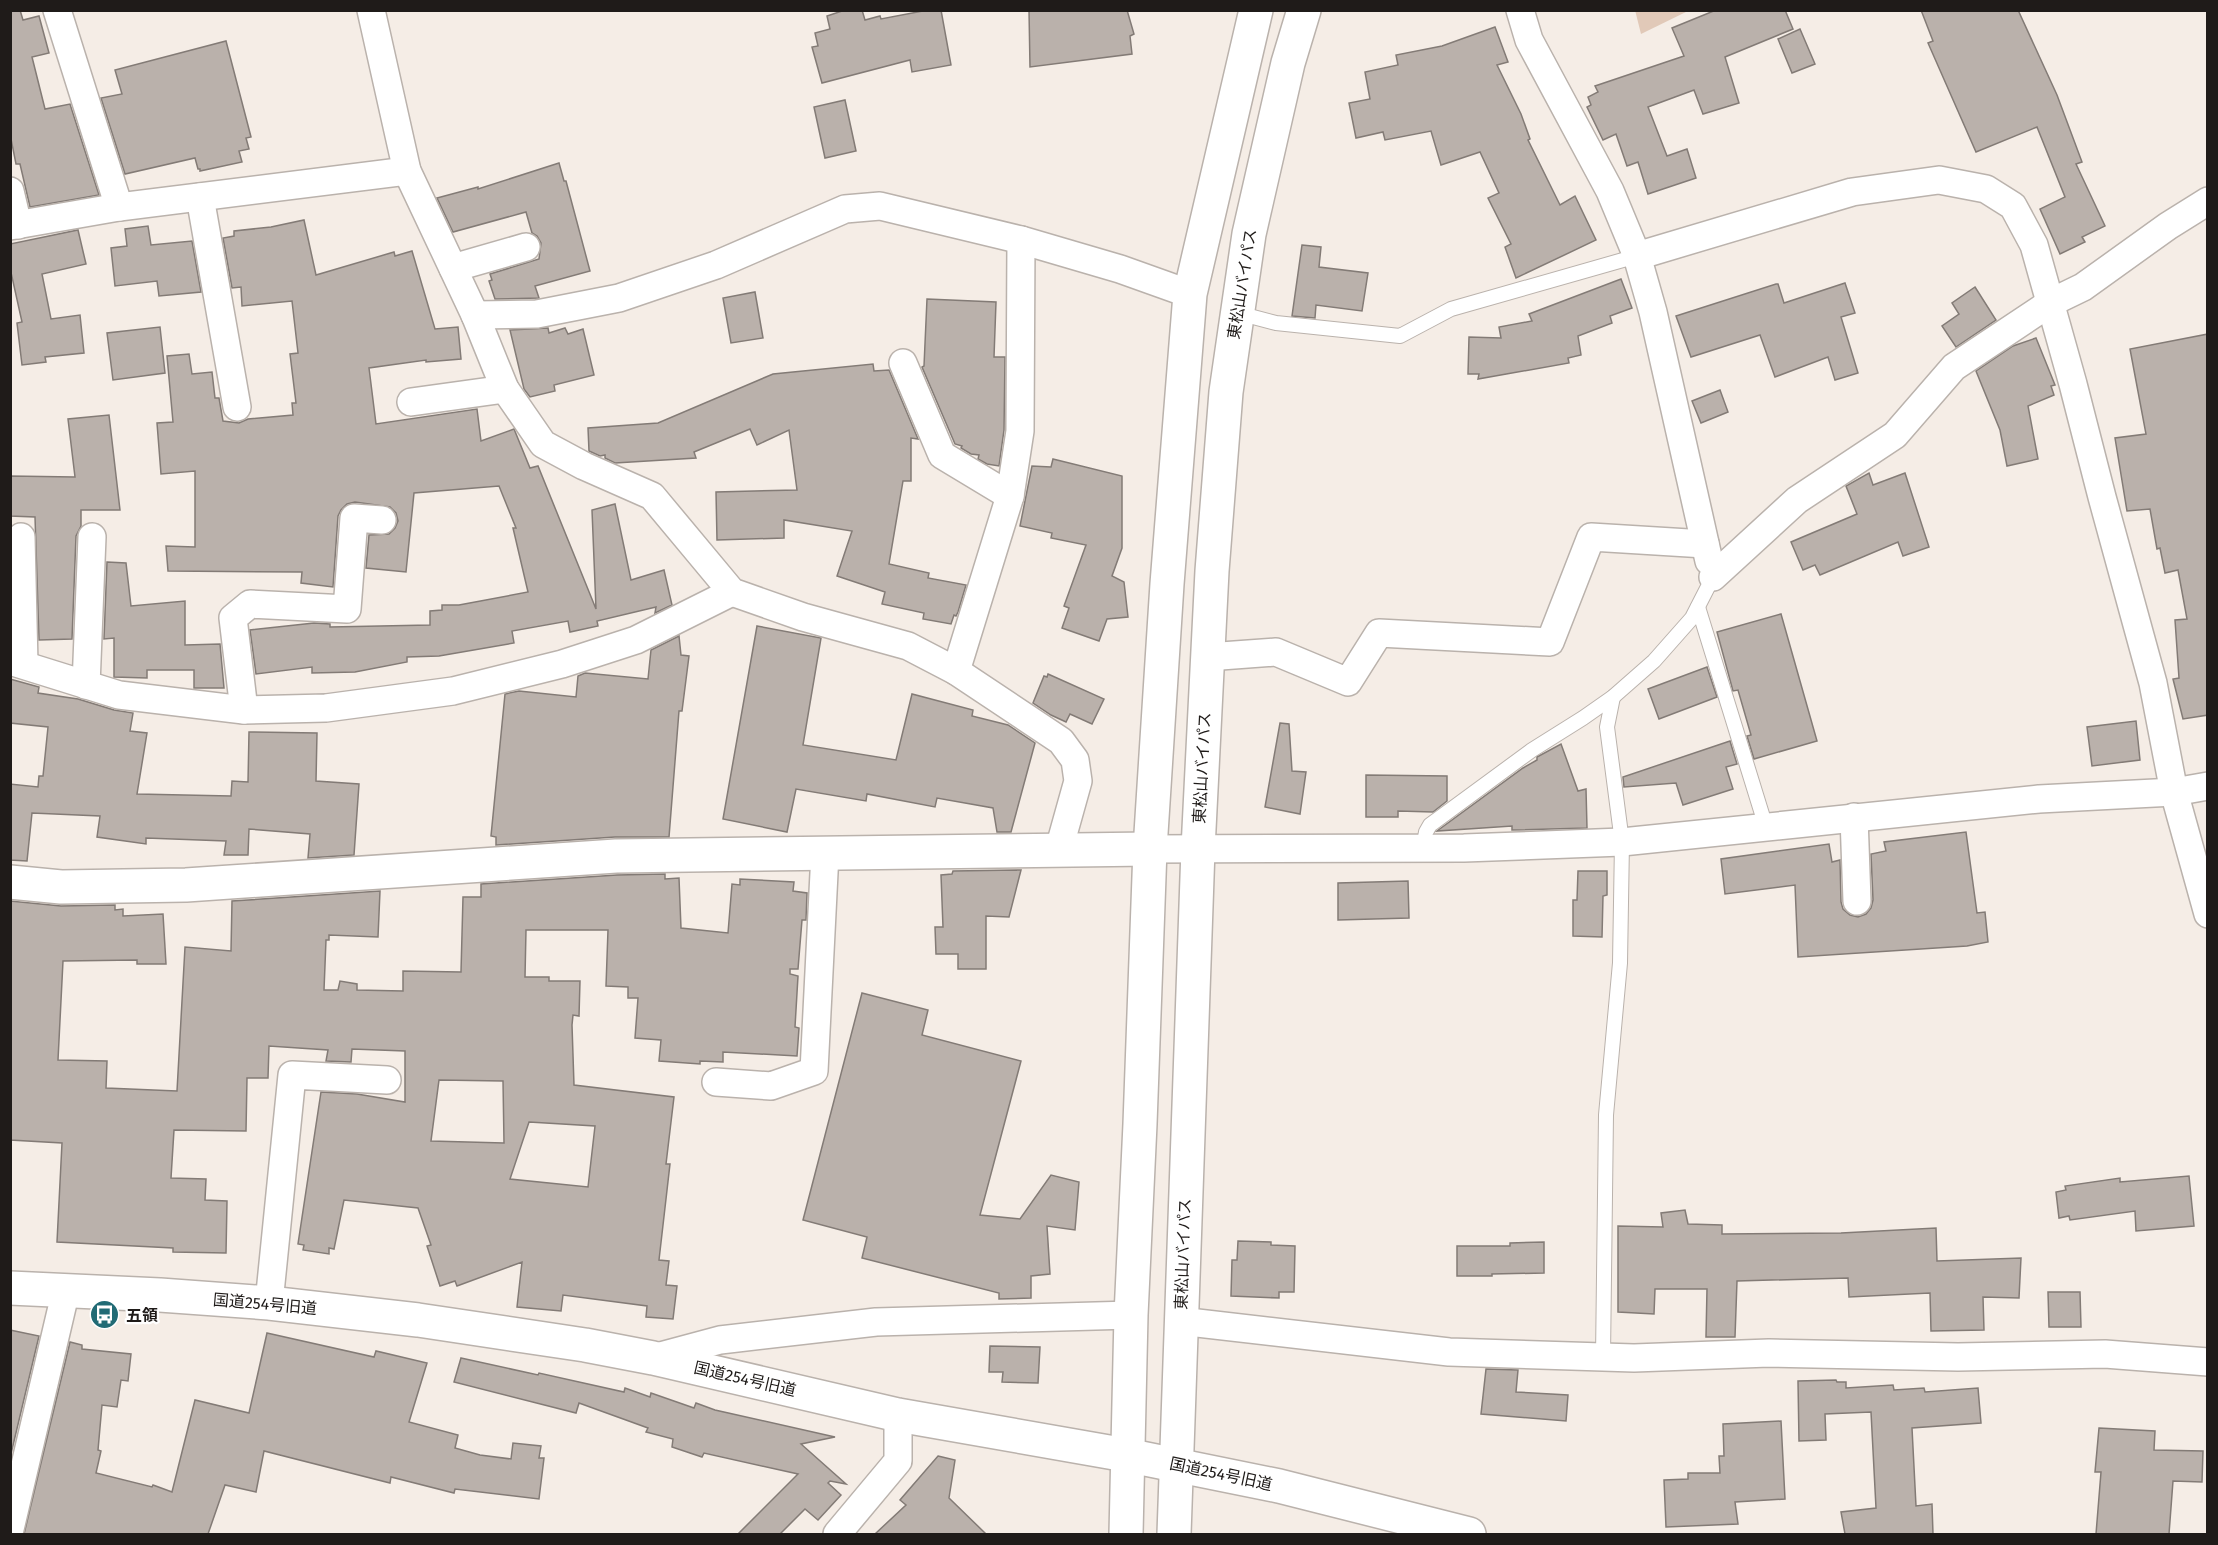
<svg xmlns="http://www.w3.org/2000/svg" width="2218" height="1545" font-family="'Fira Sans','Noto Sans JP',sans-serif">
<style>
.green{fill:#e1c9b8}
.building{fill:#bab1ab;stroke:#837b76;stroke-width:1.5;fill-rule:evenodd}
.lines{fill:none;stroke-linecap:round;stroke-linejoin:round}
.service-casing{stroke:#bab2ac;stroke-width:16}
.minor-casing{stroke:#bab2ac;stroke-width:30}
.tertiary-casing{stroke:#bab2ac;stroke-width:36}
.trunk-casing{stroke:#bab2ac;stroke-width:36}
.service{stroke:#fff;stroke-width:14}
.minor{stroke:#fff;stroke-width:27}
.tertiary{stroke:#fff;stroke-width:33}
.trunk{stroke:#fff;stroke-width:33}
.labels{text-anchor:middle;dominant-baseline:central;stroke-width:4.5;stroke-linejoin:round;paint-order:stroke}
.street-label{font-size:16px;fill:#1f1b19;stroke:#fff}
.poi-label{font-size:16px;font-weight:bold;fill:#1f1b19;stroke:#fff;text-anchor:start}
</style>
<rect width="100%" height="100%" fill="#f5ede6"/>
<path class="green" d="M 1635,10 L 1688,10 L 1688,11 L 1641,34 Z"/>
<g class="building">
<path d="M 10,10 L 20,10 L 23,20 L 39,16 L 49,53 L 32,57 L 45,109 L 70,104 L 99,195 L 30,207 L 20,164 L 16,164 L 10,134 Z"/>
<path d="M 845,10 L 862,10 L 865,20 L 880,16 L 881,19 L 928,10 L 941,10 L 951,65 L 912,72 L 910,60 L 822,83 L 812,47 L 818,46 L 815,33 L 830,29 L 827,16 Z"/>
<path d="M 1029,10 L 1127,10 L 1134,34 L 1130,36 L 1132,54 L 1030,67 Z"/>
<path d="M 1716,10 L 1785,10 L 1793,29 L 1725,57 L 1739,103 L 1703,114 L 1694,90 L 1648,107 L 1667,156 L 1687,149 L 1696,178 L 1648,194 L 1638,162 L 1627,166 L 1616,134 L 1603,140 L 1587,107 L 1591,105 L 1588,97 L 1598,92 L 1595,86 L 1684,56 L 1672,28 Z"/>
<path d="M 1921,10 L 2018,10 L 2057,95 L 2082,162 L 2076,164 L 2105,226 L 2082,237 L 2085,242 L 2060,254 L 2040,209 L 2065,197 L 2037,127 L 1976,152 L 1928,43 L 1933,41 Z"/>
<path d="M 1495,27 L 1508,62 L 1497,65 L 1521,114 L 1530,139 L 1528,140 L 1560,205 L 1575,196 L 1596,240 L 1516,278 L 1505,247 L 1511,244 L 1488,198 L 1499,193 L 1480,152 L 1441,165 L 1431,131 L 1385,140 L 1383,132 L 1356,138 L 1349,103 L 1370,99 L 1365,72 L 1398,65 L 1396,55 L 1442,46 Z"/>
<path d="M 1800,29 L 1815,64 L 1792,73 L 1778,39 Z"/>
<path d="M 226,41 L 251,137 L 246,138 L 249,149 L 239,151 L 242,162 L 200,171 L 200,169 L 198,169 L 195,158 L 125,174 L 101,98 L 122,94 L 115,70 Z"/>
<path d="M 845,100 L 856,151 L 825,158 L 814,107 Z"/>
<path d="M 559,163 L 564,181 L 566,181 L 590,271 L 535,286 L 539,298 L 495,299 L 489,281 L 492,280 L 490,274 L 539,259 L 541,243 L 537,236 L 532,233 L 526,212 L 453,232 L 437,198 L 478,187 L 478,189 Z"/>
<path d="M 304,220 L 316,275 L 394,252 L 395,256 L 412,251 L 435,329 L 458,327 L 461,359 L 426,362 L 426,360 L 369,368 L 376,424 L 477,409 L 481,441 L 514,429 L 530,468 L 538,466 L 596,609 L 592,510 L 615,504 L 631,580 L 664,570 L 672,605 L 655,613 L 656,607 L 597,621 L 598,626 L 570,632 L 568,621 L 512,631 L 514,643 L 439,656 L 407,657 L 407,662 L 355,672 L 312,673 L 312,667 L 256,674 L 250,630 L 314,623 L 330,624 L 330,627 L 430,625 L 430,611 L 442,610 L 442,605 L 459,605 L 528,592 L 513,528 L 516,528 L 499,486 L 414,493 L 406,572 L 366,568 L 369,535 L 389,534 L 395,528 L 398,521 L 396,513 L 390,507 L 355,502 L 347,504 L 341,510 L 338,516 L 333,587 L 301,583 L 302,572 L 168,571 L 166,546 L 195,547 L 195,471 L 161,474 L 157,423 L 173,422 L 167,356 L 189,354 L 192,374 L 212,372 L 215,398 L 219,398 L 223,421 L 239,423 L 248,419 L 293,415 L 292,403 L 296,403 L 290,354 L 298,353 L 292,301 L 242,306 L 241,287 L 232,288 L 223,238 L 234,236 L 234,231 L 271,227 Z"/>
<path d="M 148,226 L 151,245 L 192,241 L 201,292 L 159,296 L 157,281 L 115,286 L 111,248 L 127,246 L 125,229 Z"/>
<path d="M 78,230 L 86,264 L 42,274 L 51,319 L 80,315 L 84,353 L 45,357 L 46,362 L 22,365 L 17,323 L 22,322 L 10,268 L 10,244 Z"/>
<path d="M 1302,245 L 1321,247 L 1319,267 L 1368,273 L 1362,311 L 1316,305 L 1315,318 L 1292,316 Z"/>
<path d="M 1621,279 L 1632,308 L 1610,316 L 1612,323 L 1578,336 L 1581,355 L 1568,358 L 1569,363 L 1478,379 L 1479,374 L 1468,374 L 1469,337 L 1501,338 L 1499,327 L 1532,321 L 1529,314 Z"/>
<path d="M 1845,283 L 1855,313 L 1841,317 L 1858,373 L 1835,380 L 1828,357 L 1775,377 L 1760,335 L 1691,357 L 1676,316 L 1776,284 L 1778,284 L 1784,303 Z"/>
<path d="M 1975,287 L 1996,320 L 1956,347 L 1942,326 L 1959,314 L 1952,303 Z"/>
<path d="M 755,292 L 763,338 L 731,343 L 723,298 Z"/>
<path d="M 927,299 L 996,302 L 994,357 L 1005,357 L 1004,430 L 999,466 L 987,464 L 978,459 L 979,455 L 971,454 L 961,448 L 962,446 L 955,444 L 922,367 L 924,366 Z"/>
<path d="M 160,327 L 165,373 L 113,380 L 107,333 Z"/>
<path d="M 548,328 L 549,333 L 565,328 L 568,334 L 583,329 L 594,375 L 554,385 L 555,391 L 530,397 L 524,389 L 510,330 Z"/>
<path d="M 2208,334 L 2208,715 L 2183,719 L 2173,679 L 2179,678 L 2175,620 L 2187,619 L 2178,570 L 2165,573 L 2160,548 L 2157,549 L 2150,509 L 2127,511 L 2115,438 L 2146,434 L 2130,349 Z"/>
<path d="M 2036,338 L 2055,385 L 2051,386 L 2054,395 L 2028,406 L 2038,459 L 2007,466 L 2000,430 L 1976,371 L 2013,346 Z"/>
<path d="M 873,364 L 874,371 L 889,370 L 918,439 L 911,438 L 911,481 L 903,481 L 889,564 L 929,573 L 928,578 L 966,585 L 958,612 L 956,616 L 954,615 L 951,624 L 923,619 L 924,613 L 882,604 L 885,592 L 837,576 L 852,531 L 784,520 L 784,538 L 717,540 L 716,492 L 797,490 L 789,430 L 757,445 L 750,429 L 694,452 L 696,458 L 615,463 L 605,458 L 605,455 L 600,456 L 589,451 L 588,428 L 658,423 L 773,374 Z"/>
<path d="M 1720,390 L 1728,412 L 1701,423 L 1692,401 Z"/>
<path d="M 109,415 L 120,510 L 81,510 L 81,526 L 76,536 L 72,639 L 39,640 L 35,517 L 10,516 L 10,476 L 75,477 L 68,419 Z"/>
<path d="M 1053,459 L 1122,476 L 1122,548 L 1112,576 L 1124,582 L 1128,617 L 1107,619 L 1099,641 L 1062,628 L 1069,608 L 1064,606 L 1086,545 L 1051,538 L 1052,533 L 1020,526 L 1032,466 L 1051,467 Z"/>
<path d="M 1869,473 L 1873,485 L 1905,473 L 1929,547 L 1903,556 L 1898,542 L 1820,575 L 1815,565 L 1803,570 L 1791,542 L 1857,514 L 1846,486 Z"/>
<path d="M 107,562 L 126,563 L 131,606 L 185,601 L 185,645 L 220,644 L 224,688 L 194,688 L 194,670 L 147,670 L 147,678 L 114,677 L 114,638 L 104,639 Z"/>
<path d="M 1781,614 L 1817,741 L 1754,759 L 1747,736 L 1751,735 L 1738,690 L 1733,691 L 1717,632 Z"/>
<path d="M 757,626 L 821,638 L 803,745 L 896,760 L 912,694 L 973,710 L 972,716 L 1008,725 L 1035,743 L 1011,832 L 997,832 L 993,808 L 937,798 L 935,807 L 867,794 L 866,801 L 796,789 L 787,832 L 723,819 Z"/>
<path d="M 679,636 L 681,655 L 689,656 L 682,711 L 679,711 L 669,837 L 615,837 L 496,845 L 496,837 L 491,836 L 505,694 L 519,691 L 576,697 L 578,676 L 585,673 L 648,679 L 651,650 Z"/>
<path d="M 1707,667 L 1717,697 L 1659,719 L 1648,689 Z"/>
<path d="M 1048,674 L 1104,699 L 1092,724 L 1070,714 L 1066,722 L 1051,715 L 1033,703 L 1044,676 L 1047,677 Z"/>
<path d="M 10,679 L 39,687 L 38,693 L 78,699 L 114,710 L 133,713 L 130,731 L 147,733 L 137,794 L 231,796 L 232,781 L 248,782 L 249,732 L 317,733 L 316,781 L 359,784 L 354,855 L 308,858 L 310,834 L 249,829 L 248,855 L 224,855 L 226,841 L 146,838 L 146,844 L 97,837 L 100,816 L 32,813 L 27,861 L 10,860 L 10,784 L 38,787 L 39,776 L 43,776 L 48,727 L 10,723 Z"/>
<path d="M 2136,721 L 2140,760 L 2092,766 L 2087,727 Z"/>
<path d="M 1280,723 L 1289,724 L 1292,771 L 1306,772 L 1300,814 L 1265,807 Z"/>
<path d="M 1730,741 L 1737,764 L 1726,767 L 1733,789 L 1683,805 L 1676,783 L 1624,787 L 1623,777 Z"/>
<path d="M 1561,744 L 1578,791 L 1586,789 L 1587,828 L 1512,830 L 1512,826 L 1437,831 L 1523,768 L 1537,760 L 1537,757 Z"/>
<path d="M 1366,775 L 1447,776 L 1447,801 L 1433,812 L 1398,811 L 1398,817 L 1366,817 Z"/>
<path d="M 1966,832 L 1977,913 L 1985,912 L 1988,942 L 1967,946 L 1798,957 L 1795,885 L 1725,894 L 1721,859 L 1829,844 L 1832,862 L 1840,860 L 1841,902 L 1843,909 L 1850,915 L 1858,917 L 1866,914 L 1871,908 L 1873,900 L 1871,854 L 1886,851 L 1884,842 Z"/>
<path d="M 1021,870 L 1009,917 L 986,916 L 986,969 L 958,969 L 958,954 L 936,954 L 935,927 L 943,927 L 941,875 L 952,874 L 953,871 Z"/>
<path d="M 1578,871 L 1607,871 L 1607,895 L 1603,896 L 1602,937 L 1573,936 L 1573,900 L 1577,900 Z"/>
<path d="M 665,874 L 665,879 L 679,878 L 681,928 L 728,933 L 732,884 L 740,885 L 740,879 L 794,882 L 793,891 L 807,893 L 806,920 L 802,920 L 798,969 L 790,969 L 790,974 L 798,976 L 795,1027 L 799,1028 L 797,1056 L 723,1052 L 723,1062 L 700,1061 L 700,1064 L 659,1061 L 661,1040 L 635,1038 L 638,998 L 628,998 L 628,987 L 606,986 L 608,930 L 526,930 L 525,977 L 549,977 L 549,981 L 580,981 L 579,1016 L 573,1015 L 572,1025 L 574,1085 L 674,1097 L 666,1164 L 670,1164 L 659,1260 L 669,1261 L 666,1285 L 677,1286 L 673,1319 L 646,1317 L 647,1306 L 563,1295 L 561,1311 L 517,1307 L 522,1262 L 457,1286 L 455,1281 L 440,1286 L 427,1246 L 431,1245 L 418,1208 L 344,1200 L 334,1249 L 329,1248 L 329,1254 L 303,1250 L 304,1245 L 298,1244 L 321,1092 L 357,1094 L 405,1102 L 405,1051 L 352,1049 L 351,1062 L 326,1061 L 328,1050 L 269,1046 L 268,1078 L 247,1078 L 246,1131 L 174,1130 L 171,1178 L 206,1179 L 205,1200 L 227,1201 L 226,1253 L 173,1252 L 173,1248 L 57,1242 L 62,1143 L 10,1140 L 10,901 L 61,906 L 115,905 L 115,910 L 123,909 L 123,916 L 163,914 L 166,964 L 137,964 L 137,960 L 63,961 L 58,1060 L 107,1061 L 106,1088 L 177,1091 L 185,947 L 231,951 L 232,901 L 380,891 L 378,937 L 329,935 L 329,940 L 326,940 L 324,990 L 338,990 L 340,981 L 357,984 L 357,990 L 403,991 L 403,971 L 461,972 L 463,897 L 481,897 L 481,884 L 617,875 ZM 439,1080 L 503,1081 L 504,1143 L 431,1141 ZM 529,1122 L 595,1126 L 588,1187 L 510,1179 Z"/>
<path d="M 1408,881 L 1409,918 L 1338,920 L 1338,883 Z"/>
<path d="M 862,993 L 928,1010 L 922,1035 L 1021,1061 L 980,1215 L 1020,1219 L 1051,1175 L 1079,1182 L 1075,1230 L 1047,1226 L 1050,1274 L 1031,1276 L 1031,1298 L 999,1299 L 999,1293 L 862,1258 L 867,1237 L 803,1220 Z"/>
<path d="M 2189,1176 L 2194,1226 L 2136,1231 L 2135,1211 L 2070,1220 L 2069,1216 L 2059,1218 L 2056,1192 L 2066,1190 L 2065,1186 L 2120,1178 L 2120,1182 Z"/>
<path d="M 1685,1210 L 1688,1224 L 1722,1225 L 1722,1234 L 1841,1233 L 1936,1228 L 1937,1261 L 2021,1258 L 2019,1298 L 1983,1297 L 1984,1330 L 1931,1331 L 1930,1293 L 1849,1297 L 1848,1278 L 1737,1281 L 1735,1337 L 1706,1337 L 1707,1289 L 1655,1289 L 1654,1314 L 1618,1312 L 1618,1226 L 1663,1227 L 1661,1213 Z"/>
<path d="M 1238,1241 L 1271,1242 L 1271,1245 L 1295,1246 L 1294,1292 L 1279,1292 L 1279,1298 L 1231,1296 L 1232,1260 L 1237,1260 Z"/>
<path d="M 1544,1242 L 1544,1273 L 1492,1274 L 1492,1276 L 1457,1276 L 1457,1246 L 1510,1246 L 1510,1243 Z"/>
<path d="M 2048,1292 L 2080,1292 L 2081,1327 L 2049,1327 Z"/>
<path d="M 10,1330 L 39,1336 L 10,1458 Z"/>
<path d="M 267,1333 L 374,1357 L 376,1351 L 427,1363 L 409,1422 L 458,1435 L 455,1448 L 480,1455 L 511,1459 L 513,1443 L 541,1446 L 539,1458 L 544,1458 L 539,1499 L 455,1489 L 454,1493 L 391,1477 L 390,1483 L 264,1451 L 256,1492 L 225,1485 L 208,1534 L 24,1534 L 70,1342 L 82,1345 L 82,1349 L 131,1354 L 128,1381 L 121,1380 L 117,1407 L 102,1405 L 98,1450 L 101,1451 L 96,1473 L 152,1487 L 153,1485 L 172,1492 L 195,1400 L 249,1413 Z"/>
<path d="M 990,1346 L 1040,1347 L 1038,1383 L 1002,1382 L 1003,1372 L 989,1372 Z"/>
<path d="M 461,1358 L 538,1375 L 539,1373 L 624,1392 L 625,1388 L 650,1397 L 651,1393 L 694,1408 L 696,1403 L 715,1410 L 835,1437 L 801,1444 L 846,1484 L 830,1481 L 828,1483 L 841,1495 L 818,1520 L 805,1509 L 780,1534 L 738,1534 L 798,1474 L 704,1453 L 702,1457 L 672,1447 L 673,1439 L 646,1432 L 648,1428 L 579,1403 L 576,1413 L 454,1382 Z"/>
<path d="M 1486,1369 L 1518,1370 L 1516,1392 L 1568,1395 L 1566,1421 L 1481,1414 Z"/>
<path d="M 1836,1380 L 1837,1382 L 1846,1382 L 1846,1388 L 1893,1385 L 1894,1390 L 1924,1388 L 1925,1392 L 1978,1388 L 1981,1423 L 1912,1428 L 1916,1506 L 1932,1504 L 1933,1534 L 1845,1534 L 1841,1512 L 1876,1508 L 1871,1412 L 1825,1414 L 1826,1440 L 1799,1441 L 1798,1381 Z"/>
<path d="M 1781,1421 L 1785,1499 L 1735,1502 L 1738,1524 L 1666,1527 L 1664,1480 L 1688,1479 L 1688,1473 L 1720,1473 L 1719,1456 L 1724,1456 L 1723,1424 Z"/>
<path d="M 2099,1428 L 2155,1431 L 2154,1450 L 2203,1451 L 2202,1482 L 2173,1481 L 2169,1534 L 2096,1534 L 2101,1472 L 2095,1472 Z"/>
<path d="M 938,1456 L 955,1460 L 949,1498 L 986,1534 L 875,1534 L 906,1505 L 900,1500 Z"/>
</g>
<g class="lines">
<defs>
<g id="service">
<path d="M 1238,313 L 1276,323 L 1400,336 L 1451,309 L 1637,256"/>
<path d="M 1698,607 L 1766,827"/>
<path d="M 1423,848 L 1426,832 L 1430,825 L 1532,750 L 1583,718 L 1613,697 L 1654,661 L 1692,618 L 1713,577"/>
<path d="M 1603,1357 L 1606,1115 L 1620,963 L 1622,842 L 1607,727 L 1613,697"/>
</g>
<g id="minor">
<path d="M 57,10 L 119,207"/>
<path d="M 371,10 L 407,171 L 475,315 L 505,389 L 543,444 L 584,466 L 652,496 L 732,592 L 803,617 L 908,646 L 956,671 L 1061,741 L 1075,760 L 1078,781 L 1059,849"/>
<path d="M 1520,10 L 1529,40 L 1610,191 L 1637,256 L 1653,312 L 1709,561"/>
<path d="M 10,191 L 18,225"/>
<path d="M 200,197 L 237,407"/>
<path d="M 10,226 L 119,207 L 407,171"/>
<path d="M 1637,256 L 1852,192 L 1939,180 L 1986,189 L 2013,206 L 2034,245 L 2073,384 L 2102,497 L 2153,683 L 2174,792 L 2208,914"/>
<path d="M 453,268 L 526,247"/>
<path d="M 475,315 L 537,314 L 619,298 L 716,265 L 845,209 L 880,206 L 1021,240 L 1120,269 L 1190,294"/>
<path d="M 903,363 L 942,455 L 1010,496"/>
<path d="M 411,402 L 505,389"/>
<path d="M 21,537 L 24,664"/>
<path d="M 1713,577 L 1797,500 L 1895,435 L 1954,367 L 2050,303 L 2083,287 L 2168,226 L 2208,201"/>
<path d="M 1207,657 L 1276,652 L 1348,682 L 1379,633 L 1550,642 L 1591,537 L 1705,544"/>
<path d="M 10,661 L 119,695 L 244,710 L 326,708 L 453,691 L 562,664 L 636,640 L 732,592"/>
<path d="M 956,671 L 1010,496 L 1020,431 L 1021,240"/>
<path d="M 86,685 L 92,537"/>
<path d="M 244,710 L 233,618 L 250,604 L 347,609 L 354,518 L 382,520"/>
<path d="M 1854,817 L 1857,901"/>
<path d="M 1150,849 L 1464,848 L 1622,842 L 2039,799 L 2174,792 L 2208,786"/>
<path d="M 716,1082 L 771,1086 L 814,1071 L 825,853"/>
<path d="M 269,1303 L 292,1075 L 387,1080"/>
<path d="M 1180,1321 L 1449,1352 L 1634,1358 L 1769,1353 L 1958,1357 L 2105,1354 L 2208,1362"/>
<path d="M 653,1358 L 720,1340 L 876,1322 L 1131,1315"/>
<path d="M 10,1529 L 66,1290"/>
<path d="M 837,1534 L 898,1461 L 898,1415"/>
</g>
<g id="tertiary">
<path d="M 10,882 L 61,887 L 186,885 L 616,856 L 1150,849"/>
<path d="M 10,1288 L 160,1295 L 269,1303 L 418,1320 L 585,1345 L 653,1358 L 898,1415 L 1126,1455 L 1279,1486 L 1469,1534"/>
</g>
<g id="trunk">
<path d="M 1126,1534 L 1131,1315 L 1140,1124 L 1150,849 L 1167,584 L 1190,294 L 1256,10"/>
<path d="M 1174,1534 L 1198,849 L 1212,571 L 1226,392 L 1249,234 L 1288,63 L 1304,10"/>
</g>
</defs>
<use href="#service" class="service-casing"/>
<use href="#minor" class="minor-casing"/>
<use href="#tertiary" class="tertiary-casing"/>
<use href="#trunk" class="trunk-casing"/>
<use href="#service" class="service"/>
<use href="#minor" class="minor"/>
<use href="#tertiary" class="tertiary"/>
<use href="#trunk" class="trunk"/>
</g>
<defs>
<symbol id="bus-disc" viewBox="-11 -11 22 22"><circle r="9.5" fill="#216b75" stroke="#fff"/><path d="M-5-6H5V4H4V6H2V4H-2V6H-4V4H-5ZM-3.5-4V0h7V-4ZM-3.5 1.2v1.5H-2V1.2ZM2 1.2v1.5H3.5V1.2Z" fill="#fff"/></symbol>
</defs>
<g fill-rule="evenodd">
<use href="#bus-disc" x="88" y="1298" width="33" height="33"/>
</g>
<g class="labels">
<g class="street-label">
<text transform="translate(1242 284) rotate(-81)">東松山バイパス</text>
<text transform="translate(1202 768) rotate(-87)">東松山バイパス</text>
<text transform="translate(1183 1254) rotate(-88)">東松山バイパス</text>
<text transform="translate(265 1304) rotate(5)">国道254号旧道</text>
<text transform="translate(745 1379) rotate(13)">国道254号旧道</text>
<text transform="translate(1221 1474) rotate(12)">国道254号旧道</text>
</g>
<g class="poi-label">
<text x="126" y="1315">五領</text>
</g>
</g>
<rect width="2218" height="1545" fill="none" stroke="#1f1b19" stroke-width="24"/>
</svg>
